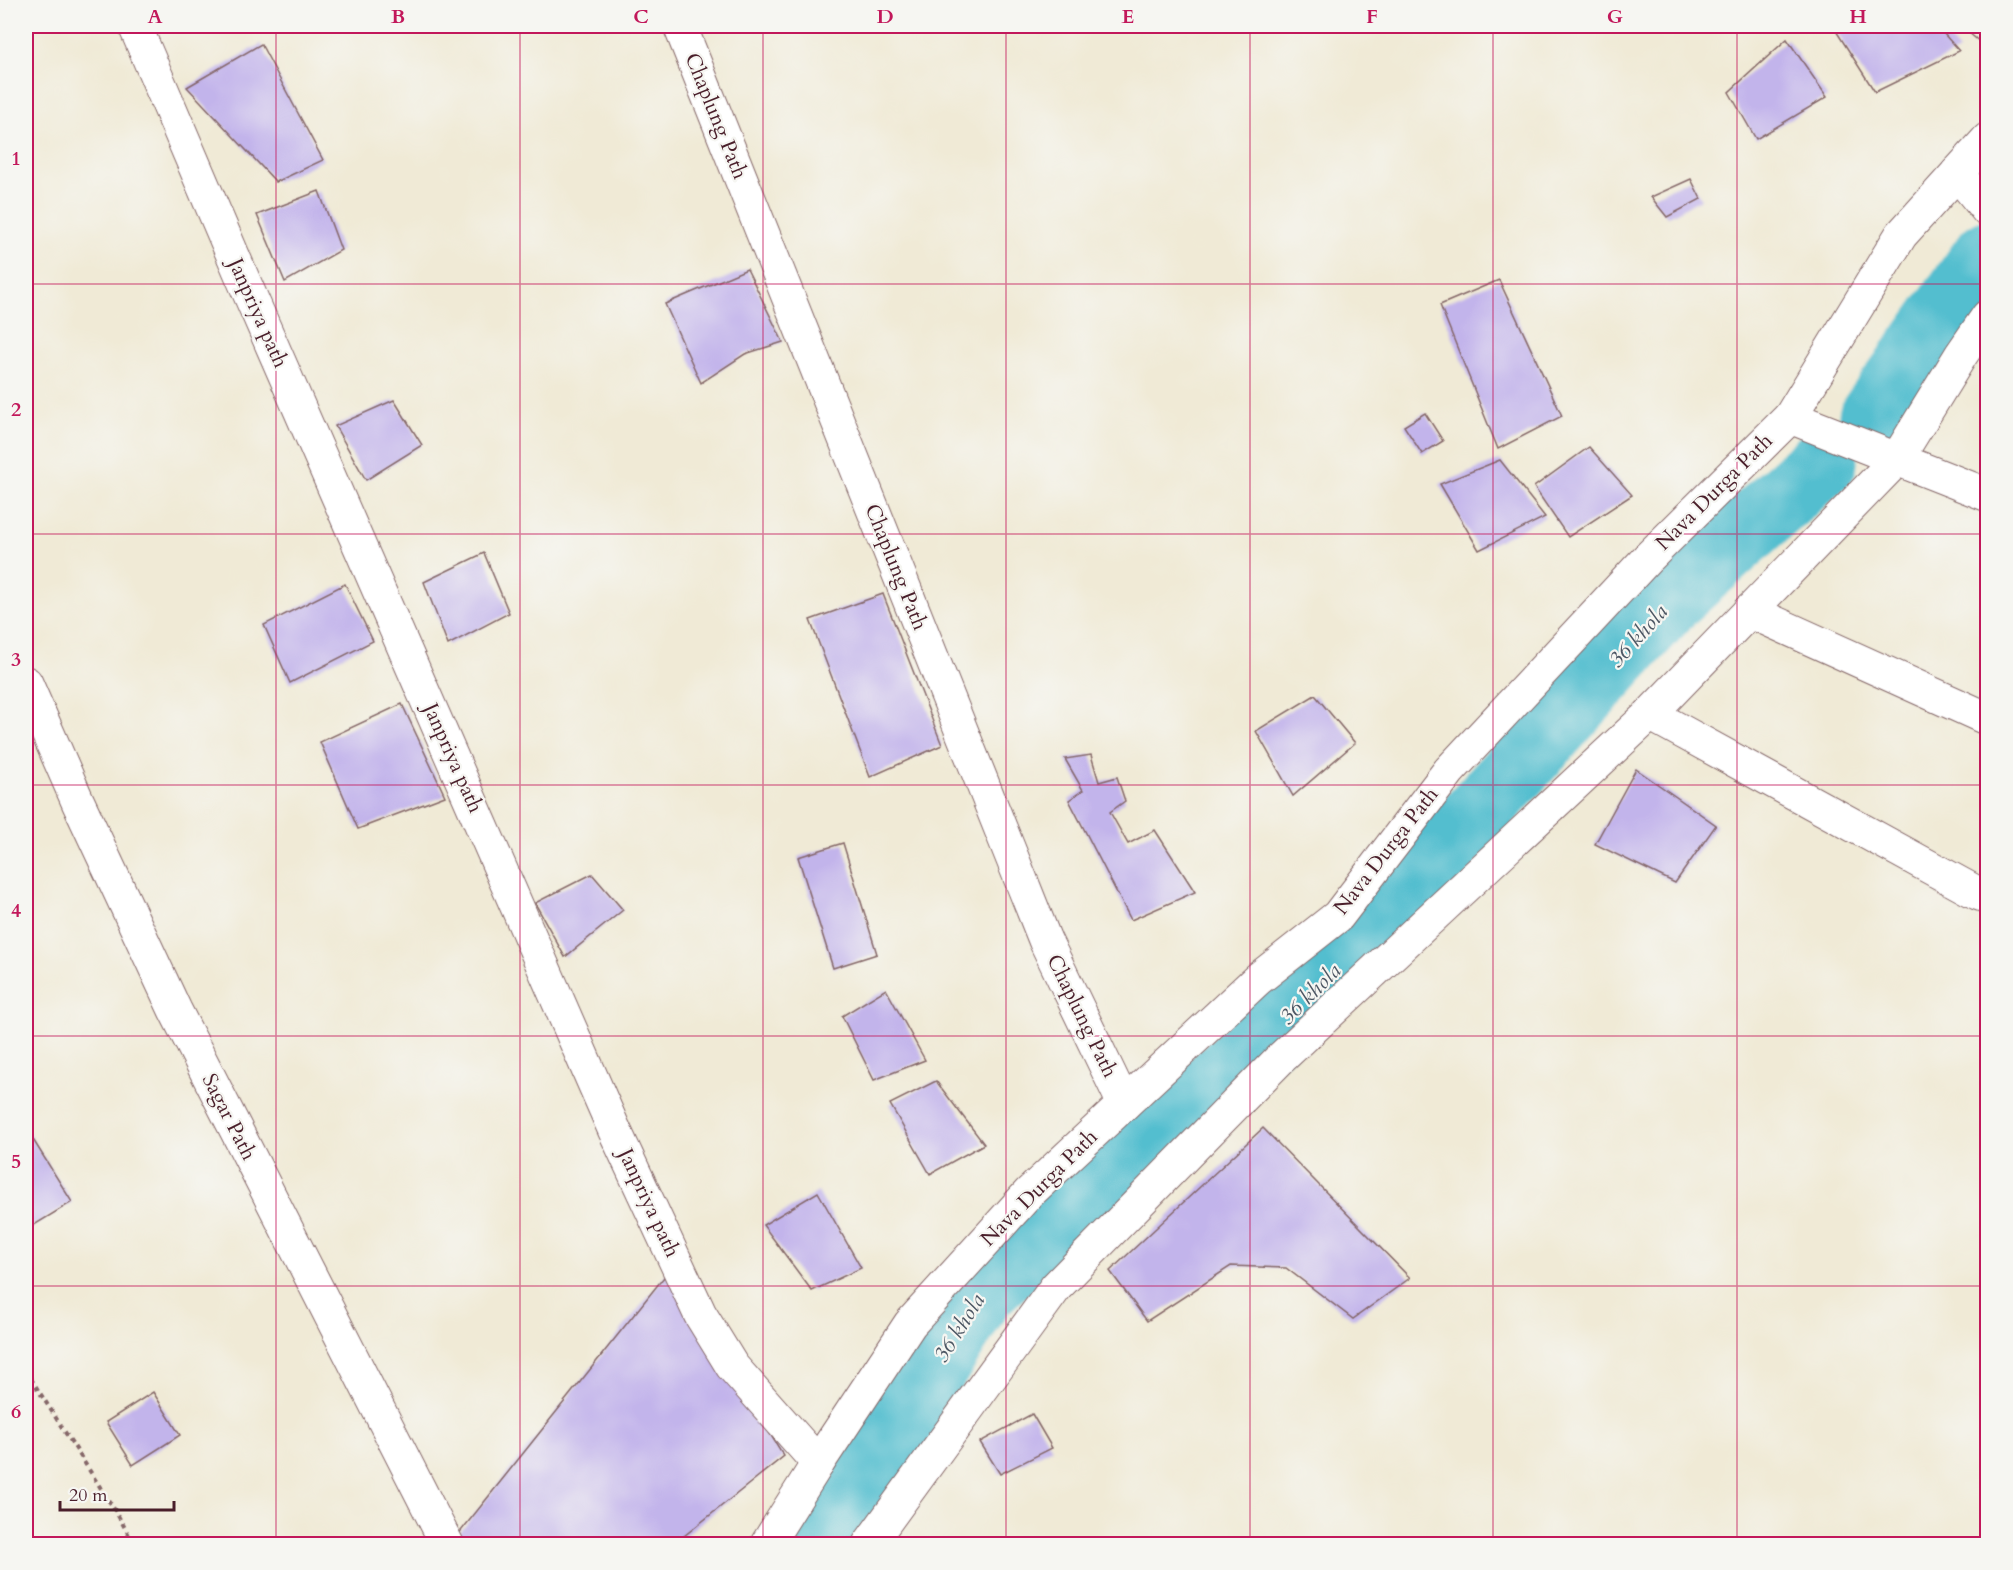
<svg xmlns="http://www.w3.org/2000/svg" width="2013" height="1570" font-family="Cardo,serif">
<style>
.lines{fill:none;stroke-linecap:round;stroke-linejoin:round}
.river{stroke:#53becf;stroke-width:69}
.building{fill:#c2b4eb}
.minor-casing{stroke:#846667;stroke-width:35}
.path{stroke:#846667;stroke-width:4;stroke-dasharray:4.5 4.5;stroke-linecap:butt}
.minor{stroke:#fff;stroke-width:33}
.grid{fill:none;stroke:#c2185b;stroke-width:1.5;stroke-opacity:0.55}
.labels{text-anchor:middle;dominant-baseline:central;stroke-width:4.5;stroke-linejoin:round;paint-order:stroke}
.street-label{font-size:21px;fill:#4a1f2b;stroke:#f6f6f2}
.water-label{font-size:22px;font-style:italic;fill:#4d5764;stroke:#f6f6f2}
.neatline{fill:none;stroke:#c2185b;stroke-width:2}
.grid-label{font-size:20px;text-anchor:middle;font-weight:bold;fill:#c2185b}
</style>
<rect width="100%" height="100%" fill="#f6f6f2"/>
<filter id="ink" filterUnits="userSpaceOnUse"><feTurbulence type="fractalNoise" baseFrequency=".0167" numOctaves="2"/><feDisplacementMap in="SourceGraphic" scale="12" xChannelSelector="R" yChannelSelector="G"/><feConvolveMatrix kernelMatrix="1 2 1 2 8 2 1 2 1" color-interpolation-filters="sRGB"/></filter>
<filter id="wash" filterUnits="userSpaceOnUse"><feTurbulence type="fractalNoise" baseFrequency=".008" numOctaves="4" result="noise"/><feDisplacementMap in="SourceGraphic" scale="24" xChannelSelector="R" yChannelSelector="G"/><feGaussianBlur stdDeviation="1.35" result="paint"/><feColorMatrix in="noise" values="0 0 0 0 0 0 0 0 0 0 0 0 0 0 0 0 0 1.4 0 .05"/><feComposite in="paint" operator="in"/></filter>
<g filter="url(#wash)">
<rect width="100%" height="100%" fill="#f0ead6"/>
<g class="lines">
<g class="river">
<path d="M 1873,417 L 1988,254"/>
<path d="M 827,1544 L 981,1291 L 1309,998 L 1670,599 L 1823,462"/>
</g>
</g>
<g id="blocks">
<g class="building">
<path d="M 1833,26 L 1937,26 L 1959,51 L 1875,92 Z"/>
<path d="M 1961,26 L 1988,26 L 1988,49 Z"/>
<path d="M 1787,39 L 1827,97 L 1756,139 L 1729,92 Z"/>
<path d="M 261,44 L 323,160 L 276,182 L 187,87 Z"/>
<path d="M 1691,179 L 1701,199 L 1667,217 L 1651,197 Z"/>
<path d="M 319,191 L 341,250 L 285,282 L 257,215 Z"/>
<path d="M 747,269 L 783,342 L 745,354 L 701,383 L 665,304 Z"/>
<path d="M 1499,280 L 1562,416 L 1498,449 L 1440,305 Z"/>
<path d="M 394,400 L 422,445 L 366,480 L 335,426 Z"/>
<path d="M 1425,413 L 1443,441 L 1422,454 L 1404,426 Z"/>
<path d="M 1589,447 L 1632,495 L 1568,537 L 1534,487 Z"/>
<path d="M 1500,460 L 1545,517 L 1479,550 L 1440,484 Z"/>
<path d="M 484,553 L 509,613 L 448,645 L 424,582 Z"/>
<path d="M 345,584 L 373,641 L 290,683 L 264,625 Z"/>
<path d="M 883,594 L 942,745 L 870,777 L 810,620 Z"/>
<path d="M 1315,695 L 1355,743 L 1293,796 L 1256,731 Z"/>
<path d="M 402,704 L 445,796 L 358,829 L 320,742 Z"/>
<path d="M 1091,755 L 1099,782 L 1117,777 L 1125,801 L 1110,812 L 1128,844 L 1155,830 L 1195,892 L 1131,920 L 1069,800 L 1083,790 L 1065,759 Z"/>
<path d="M 1636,769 L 1716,825 L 1675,883 L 1595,844 Z"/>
<path d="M 843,843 L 877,954 L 833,968 L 798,857 Z"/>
<path d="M 592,874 L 623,910 L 565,957 L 535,903 Z"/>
<path d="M 886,989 L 925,1060 L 874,1080 L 842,1016 Z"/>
<path d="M 936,1081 L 984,1144 L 930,1174 L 890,1104 Z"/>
<path d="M 1263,1128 L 1410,1278 L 1353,1319 L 1286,1268 L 1231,1266 L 1147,1321 L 1110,1271 Z"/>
<path d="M 27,1130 L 72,1202 L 26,1230 L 26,1132 Z"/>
<path d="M 818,1192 L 861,1268 L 812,1291 L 763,1225 Z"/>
<path d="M 668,1272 L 784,1456 L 674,1544 L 462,1544 L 457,1536 Z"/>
<path d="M 153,1392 L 180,1435 L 133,1465 L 106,1422 Z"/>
<path d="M 1032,1414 L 1052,1448 L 1000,1474 L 980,1442 Z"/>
</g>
</g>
</g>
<g filter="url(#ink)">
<use href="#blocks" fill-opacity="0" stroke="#846667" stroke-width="1.5"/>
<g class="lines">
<defs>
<g id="minor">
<path d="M 135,26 L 243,279 L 614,1129 L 700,1314 L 732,1366 L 818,1463"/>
<path d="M 680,26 L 1045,940 L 1124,1104"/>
<path d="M 1957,173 L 1988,211"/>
<path d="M 1790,417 L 1988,495"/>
<path d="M 1749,611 L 1988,719"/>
<path d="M 26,683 L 78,802 L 175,1010 L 447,1544"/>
<path d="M 1650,714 L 1977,893 L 1988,897"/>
<path d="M 767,1544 L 818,1463 L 910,1324 L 1029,1193 L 1258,979 L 1338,916 L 1449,771 L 1647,559 L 1790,417 L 1901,235 L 1988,139"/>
<path d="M 869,1544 L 1056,1287 L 1280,1059 L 1650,714 L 1897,459 L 1961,355 L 1988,316"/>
</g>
</defs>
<use href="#minor" class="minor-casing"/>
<path class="path" d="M 26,1371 L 116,1512 L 134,1544"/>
<use href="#minor" class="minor"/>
</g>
</g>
<path class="grid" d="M 276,26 L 276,1544M 520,26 L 520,1544M 763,26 L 763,1544M 1006,26 L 1006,1544M 1250,26 L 1250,1544M 1493,26 L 1493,1544M 1737,26 L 1737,1544M 26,284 L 1988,284M 26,534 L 1988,534M 26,785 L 1988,785M 26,1036 L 1988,1036M 26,1286 L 1988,1286"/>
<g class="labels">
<g class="street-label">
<text transform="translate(716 116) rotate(68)">Chaplung Path</text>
<text transform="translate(258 313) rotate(66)">Janpriya path</text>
<text transform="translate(1714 492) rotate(-45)">Nava Durga Path</text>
<text transform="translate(896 567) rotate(68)">Chaplung Path</text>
<text transform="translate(453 758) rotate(66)">Janpriya path</text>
<text transform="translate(1386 851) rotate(-52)">Nava Durga Path</text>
<text transform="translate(1082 1016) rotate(64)">Chaplung Path</text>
<text transform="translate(229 1117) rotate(63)">Sagar Path</text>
<text transform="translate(1039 1188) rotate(-45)">Nava Durga Path</text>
<text transform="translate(649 1203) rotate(65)">Janpriya path</text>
</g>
<g class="water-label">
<text transform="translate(1638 636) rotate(-48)">36 khola</text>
<text transform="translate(1310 994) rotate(-45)">36 khola</text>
<text transform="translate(959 1328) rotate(-58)">36 khola</text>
</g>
</g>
<rect width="2013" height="1570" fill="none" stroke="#f6f6f2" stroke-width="66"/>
<path d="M60 1501v9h114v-9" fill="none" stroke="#4a1f2b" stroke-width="3"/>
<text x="69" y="1501" font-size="18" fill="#4a1f2b" stroke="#f6f6f2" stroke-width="4.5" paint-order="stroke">20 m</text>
<rect x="33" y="33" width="1947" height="1504" class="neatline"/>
<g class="grid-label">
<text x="155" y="23">A</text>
<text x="398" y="23">B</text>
<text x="641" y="23">C</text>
<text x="885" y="23">D</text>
<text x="1128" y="23">E</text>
<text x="1372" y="23">F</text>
<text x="1615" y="23">G</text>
<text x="1858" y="23">H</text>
<text x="16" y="165">1</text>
<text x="16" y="416">2</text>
<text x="16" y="666">3</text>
<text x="16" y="917">4</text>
<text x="16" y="1168">5</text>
<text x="16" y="1418">6</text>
</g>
</svg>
